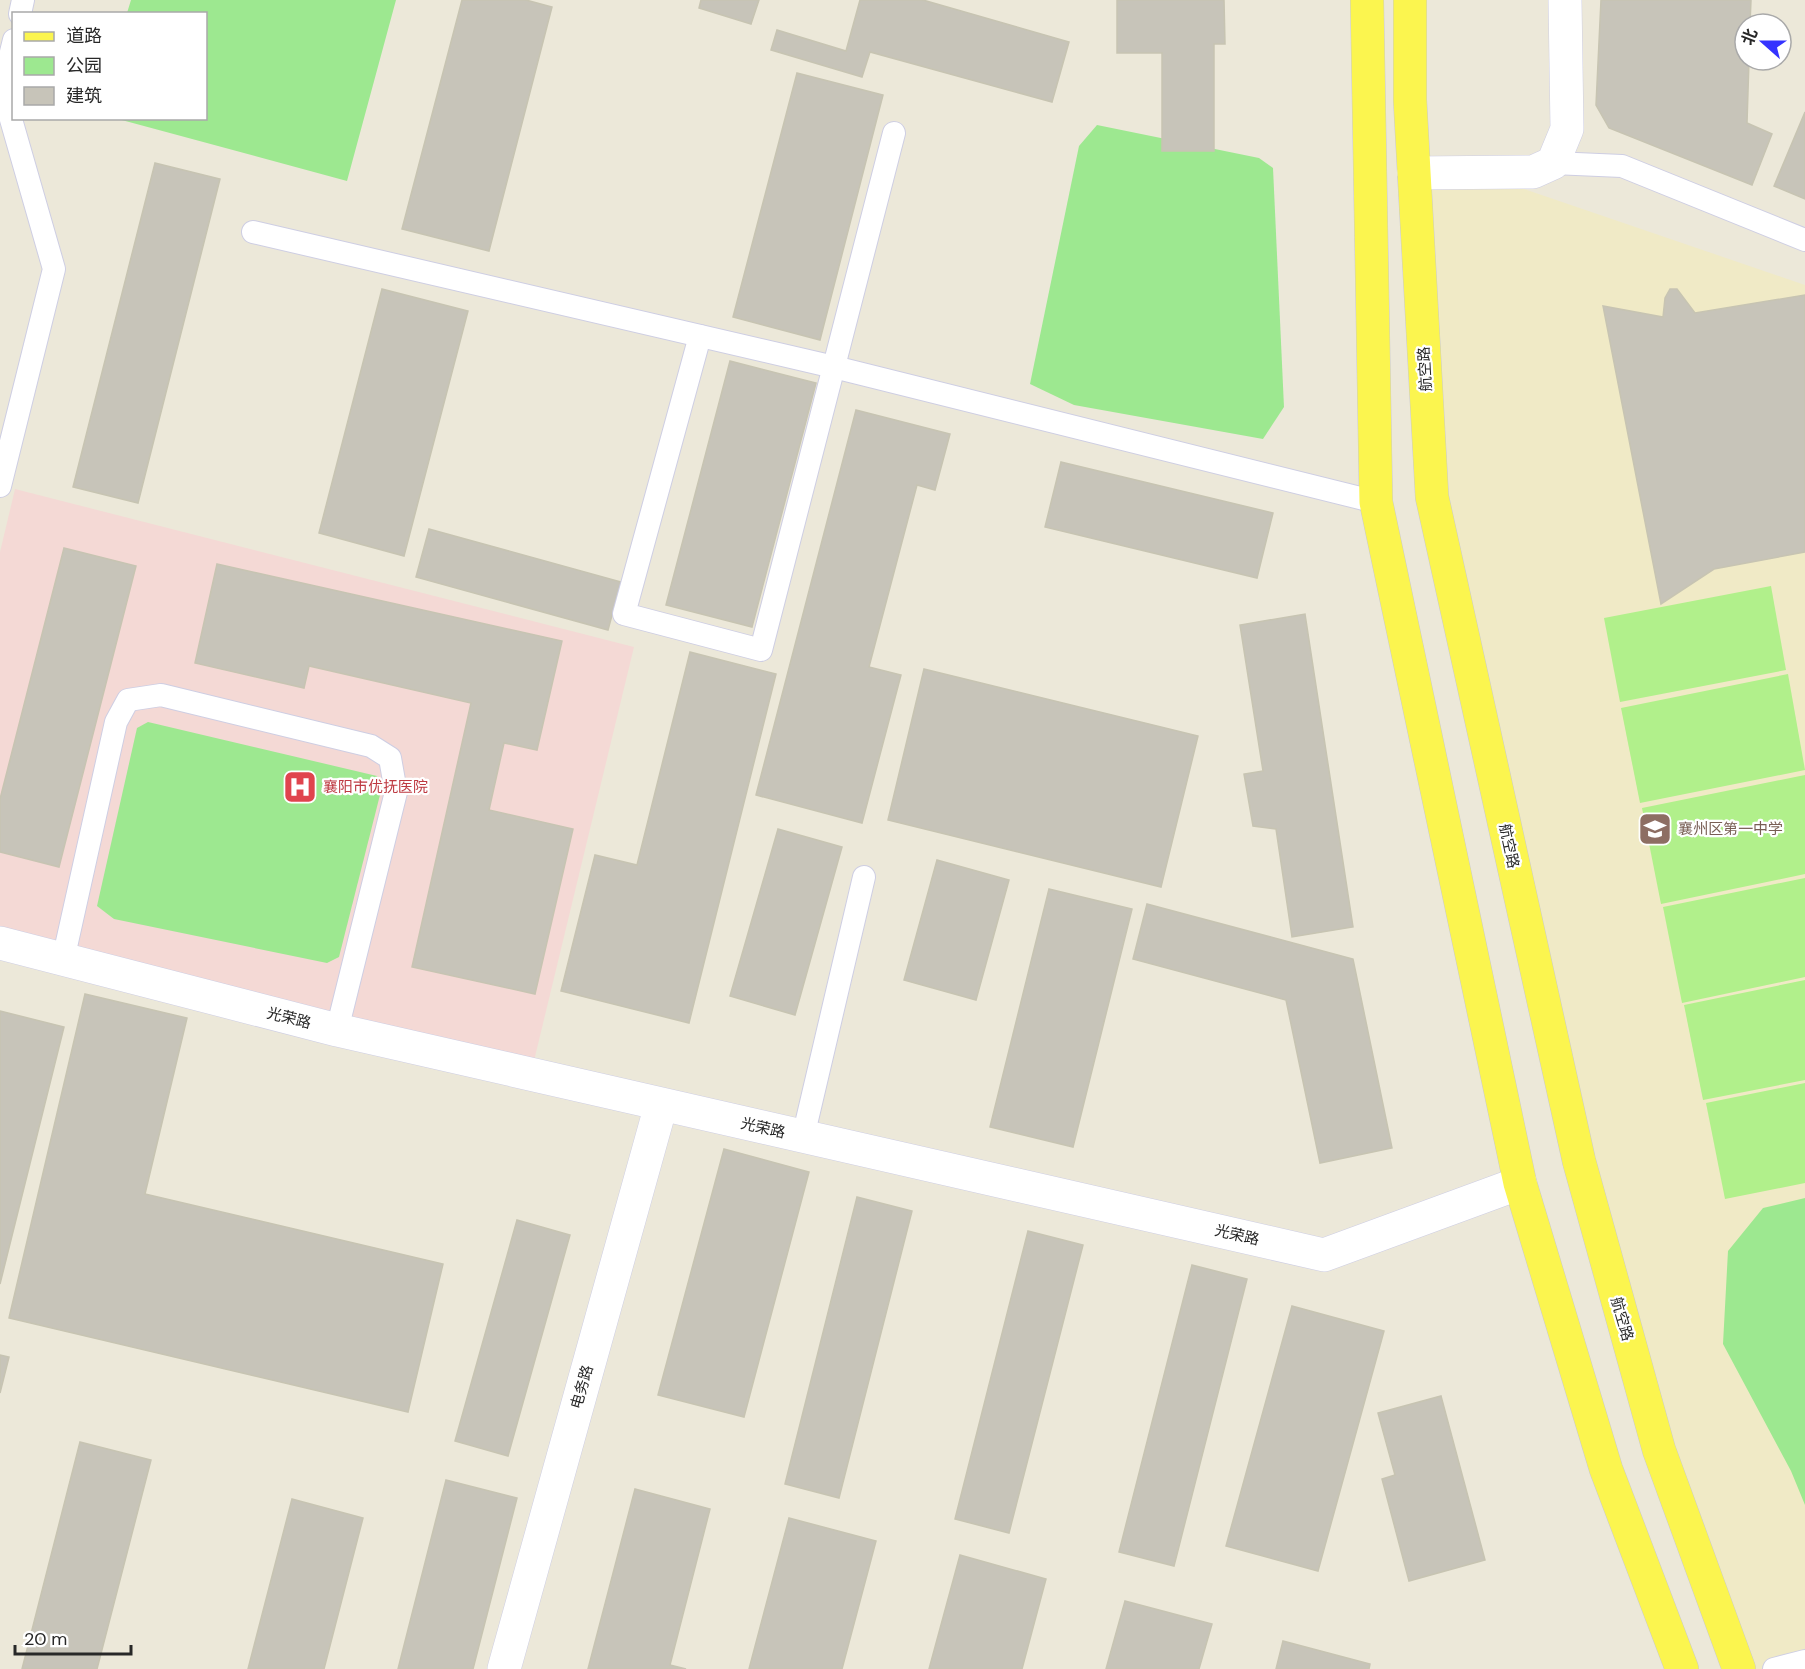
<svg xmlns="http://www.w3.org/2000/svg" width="1805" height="1669" font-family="'DM Sans','Noto Sans SC',sans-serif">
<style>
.education{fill:#f0eac6}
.medical{fill:#f4d9d5}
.green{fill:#9de890}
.pitch{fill:#b1f08b}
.building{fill:#c7c4b9;stroke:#c7c4b2;stroke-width:1.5}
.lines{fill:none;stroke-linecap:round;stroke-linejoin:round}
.lane-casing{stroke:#cecee3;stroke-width:24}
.street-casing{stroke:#cecee3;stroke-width:34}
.primary-casing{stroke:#cbcbcb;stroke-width:34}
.lane{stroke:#fff;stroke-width:22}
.street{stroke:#fff;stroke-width:33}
.primary{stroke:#fbf54f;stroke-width:33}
.labels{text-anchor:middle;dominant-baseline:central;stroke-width:4.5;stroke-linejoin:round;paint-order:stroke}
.street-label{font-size:15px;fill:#282828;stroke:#fff}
.health-label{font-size:15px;fill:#be3a42;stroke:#fff;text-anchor:start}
.education-label{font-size:15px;fill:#785e54;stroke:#fff;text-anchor:start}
</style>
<rect width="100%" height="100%" fill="#ece8d9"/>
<path class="education" d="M 1413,151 L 1805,285 L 1805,1669 L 1739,1669 L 1659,1450 L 1432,497 Z"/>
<path class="medical" d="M 15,489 L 634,647 L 533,1065 L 0,926 L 0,552 Z"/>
<g class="green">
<path d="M 131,0 L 396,0 L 347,181 L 118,119 L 206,118 L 206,14 L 127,13 Z"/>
<path d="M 1097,125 L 1259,158 L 1273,168 L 1284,407 L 1263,439 L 1074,405 L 1030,384 L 1079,146 Z"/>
<path d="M 148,722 L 377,776 L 382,787 L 339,957 L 327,963 L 114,919 L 97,906 L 137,728 Z"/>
<path d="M 1805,1198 L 1805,1505 L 1791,1471 L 1723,1344 L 1728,1251 L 1763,1208 Z"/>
</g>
<g class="pitch">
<path d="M 1771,586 L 1786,670 L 1620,702 L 1604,618 Z"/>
<path d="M 1788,674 L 1805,770 L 1640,803 L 1621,708 Z"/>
<path d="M 1805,775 L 1805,874 L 1661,904 L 1642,808 Z"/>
<path d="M 1805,878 L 1805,977 L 1682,1003 L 1663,907 Z"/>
<path d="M 1805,980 L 1805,1080 L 1703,1100 L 1684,1005 Z"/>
<path d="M 1805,1083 L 1805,1183 L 1725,1199 L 1706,1103 Z"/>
</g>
<g class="building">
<path d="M 462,0 L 526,0 L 552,7 L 489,251 L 402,229 Z"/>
<path d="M 701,0 L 759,0 L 751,24 L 699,8 Z"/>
<path d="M 860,0 L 923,0 L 1069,42 L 1052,102 L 870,52 L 862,77 L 771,50 L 777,30 L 846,51 Z"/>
<path d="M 1117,0 L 1224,0 L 1225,44 L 1214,44 L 1214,151 L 1162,151 L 1162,53 L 1117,53 Z"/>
<path d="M 1601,0 L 1751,0 L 1750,24 L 1745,24 L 1745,60 L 1749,60 L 1747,123 L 1772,134 L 1752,185 L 1609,128 L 1596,105 Z"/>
<path d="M 797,73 L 883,95 L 820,340 L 733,317 Z"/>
<path d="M 1805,112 L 1805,199 L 1774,186 Z"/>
<path d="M 155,163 L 220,179 L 138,503 L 73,487 Z"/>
<path d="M 382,289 L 468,311 L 404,556 L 319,533 Z"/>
<path d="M 1670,289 L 1677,289 L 1695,313 L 1805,295 L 1805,552 L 1714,569 L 1661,604 L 1603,306 L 1663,317 L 1665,298 Z"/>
<path d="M 730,361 L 816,383 L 752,627 L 666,605 Z"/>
<path d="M 856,410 L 950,434 L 935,490 L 917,485 L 869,667 L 901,675 L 862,823 L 756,795 Z"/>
<path d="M 1061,462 L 1273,513 L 1257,578 L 1045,527 Z"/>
<path d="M 429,529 L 621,582 L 608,630 L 416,577 Z"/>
<path d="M 64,548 L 136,566 L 59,867 L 0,852 L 0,799 Z"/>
<path d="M 217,564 L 562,641 L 537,750 L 504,743 L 489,810 L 573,829 L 535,994 L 412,967 L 471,703 L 309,666 L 304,688 L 195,663 Z"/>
<path d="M 1305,614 L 1353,927 L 1292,937 L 1276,829 L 1253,826 L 1244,774 L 1263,771 L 1240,625 Z"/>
<path d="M 690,652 L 776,674 L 689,1023 L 561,991 L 595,855 L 637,865 Z"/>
<path d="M 924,669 L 1198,736 L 1161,887 L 888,820 Z"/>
<path d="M 778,829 L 842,847 L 795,1015 L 730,996 Z"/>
<path d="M 937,860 L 1009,880 L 976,1000 L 904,980 Z"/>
<path d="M 1049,889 L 1132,909 L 1073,1147 L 990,1127 Z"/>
<path d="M 1147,904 L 1353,959 L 1392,1148 L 1320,1163 L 1286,1000 L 1133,959 Z"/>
<path d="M 85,994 L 187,1018 L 145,1194 L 443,1264 L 408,1412 L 9,1318 Z"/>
<path d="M 0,1011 L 64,1027 L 0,1284 Z"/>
<path d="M 724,1149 L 809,1172 L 744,1417 L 658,1395 Z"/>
<path d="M 857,1197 L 912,1211 L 839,1498 L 785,1484 Z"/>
<path d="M 517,1220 L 570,1235 L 508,1456 L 455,1441 Z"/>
<path d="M 1028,1231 L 1083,1245 L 1009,1533 L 955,1519 Z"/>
<path d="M 1192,1265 L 1247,1279 L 1174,1566 L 1119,1552 Z"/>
<path d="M 1292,1306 L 1384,1331 L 1318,1571 L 1226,1546 Z"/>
<path d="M 0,1355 L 9,1357 L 0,1393 Z"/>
<path d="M 1441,1396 L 1485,1560 L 1409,1581 L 1382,1479 L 1395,1475 L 1378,1413 Z"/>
<path d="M 80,1442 L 151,1460 L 97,1669 L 22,1669 Z"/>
<path d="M 446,1480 L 517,1498 L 473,1669 L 398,1669 Z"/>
<path d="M 635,1489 L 710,1509 L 670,1665 L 686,1669 L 588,1669 Z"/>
<path d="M 292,1499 L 363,1518 L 324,1669 L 248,1669 Z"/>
<path d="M 789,1518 L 876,1541 L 842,1669 L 749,1669 Z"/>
<path d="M 960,1555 L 1046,1579 L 1022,1669 L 929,1669 Z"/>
<path d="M 1125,1601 L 1212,1624 L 1199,1669 L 1106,1669 Z"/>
<path d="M 1283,1641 L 1370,1664 L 1369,1669 L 1276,1669 Z"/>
</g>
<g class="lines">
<defs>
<g id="lane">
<path d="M 20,14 L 23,0"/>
<path d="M 1553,163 L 1622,166 L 1805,240"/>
<path d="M 253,232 L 834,367 L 1376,502"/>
<path d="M 700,336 L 624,614 L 761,650 L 894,133"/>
<path d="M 0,486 L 54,269 L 2,88 L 14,40"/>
<path d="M 63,960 L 116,722 L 128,700 L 161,695 L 371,746 L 390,758 L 396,792 L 337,1030"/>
<path d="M 803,1137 L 864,877"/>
<path d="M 1774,1669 L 1805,1661"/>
</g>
<g id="street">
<path d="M 1414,173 L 1533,172 L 1553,163 L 1567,129 L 1565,0"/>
<path d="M 0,943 L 337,1030 L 1324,1255 L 1520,1183"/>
<path d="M 504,1669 L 661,1105"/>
</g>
<g id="primary">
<path d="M 1367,0 L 1376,502 L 1520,1183 L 1606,1469 L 1682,1669"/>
<path d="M 1410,0 L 1410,100 L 1432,497 L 1579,1161 L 1659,1450 L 1739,1669"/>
</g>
</defs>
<use href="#lane" class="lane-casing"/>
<use href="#street" class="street-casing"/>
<use href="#primary" class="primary-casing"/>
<use href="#lane" class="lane"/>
<use href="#street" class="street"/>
<use href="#primary" class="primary"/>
</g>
<defs>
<symbol id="hospital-square" viewBox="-11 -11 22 22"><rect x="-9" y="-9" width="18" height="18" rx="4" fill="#e0444e" stroke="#fff"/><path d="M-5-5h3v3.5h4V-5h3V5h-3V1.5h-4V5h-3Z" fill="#fff"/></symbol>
<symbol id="school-square" viewBox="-11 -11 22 22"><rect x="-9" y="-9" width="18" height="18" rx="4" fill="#8d6e63" stroke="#fff"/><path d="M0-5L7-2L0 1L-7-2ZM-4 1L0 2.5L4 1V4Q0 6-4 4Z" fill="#fff"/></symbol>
</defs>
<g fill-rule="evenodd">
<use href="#hospital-square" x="281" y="768" width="38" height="38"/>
<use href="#school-square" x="1636" y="810" width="38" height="38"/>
</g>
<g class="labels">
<g class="street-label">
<text transform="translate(1425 369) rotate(-93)">航空路</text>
<text transform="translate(1509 846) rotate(78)">航空路</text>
<text transform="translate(289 1018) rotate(14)">光荣路</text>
<text transform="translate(763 1128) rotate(13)">光荣路</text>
<text transform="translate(1237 1235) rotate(13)">光荣路</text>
<text transform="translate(1622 1319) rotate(74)">航空路</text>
<text transform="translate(582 1387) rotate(-74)">电务路</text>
</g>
<g class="health-label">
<text x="323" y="787">襄阳市优抚医院</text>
</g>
<g class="education-label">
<text x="1678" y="829">襄州区第一中学</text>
</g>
</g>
<rect x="12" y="12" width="195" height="108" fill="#ffffff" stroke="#a9a9a9" stroke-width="1.5"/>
<rect x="24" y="32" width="30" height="9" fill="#fbf54f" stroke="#a9a9a9" stroke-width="1.5"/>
<text x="66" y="42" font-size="18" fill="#282828">道路</text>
<rect x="24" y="57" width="30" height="18" fill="#9de890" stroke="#a9a9a9" stroke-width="1.5"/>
<text x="66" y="72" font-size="18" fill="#282828">公园</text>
<rect x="24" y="87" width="30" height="18" fill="#c7c4b9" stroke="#a9a9a9" stroke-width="1.5"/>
<text x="66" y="102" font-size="18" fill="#282828">建筑</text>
<g transform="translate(1763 42) rotate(291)"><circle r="28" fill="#ffffff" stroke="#a9a9a9" stroke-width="1.5"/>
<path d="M0-4.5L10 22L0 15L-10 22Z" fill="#3533ff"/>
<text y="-9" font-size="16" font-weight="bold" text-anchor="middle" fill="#282828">北</text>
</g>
<path d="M15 1645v9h116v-9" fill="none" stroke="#282828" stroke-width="3"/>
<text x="24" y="1645" font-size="18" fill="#282828" stroke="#ffffff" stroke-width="4.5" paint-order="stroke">20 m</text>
</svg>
